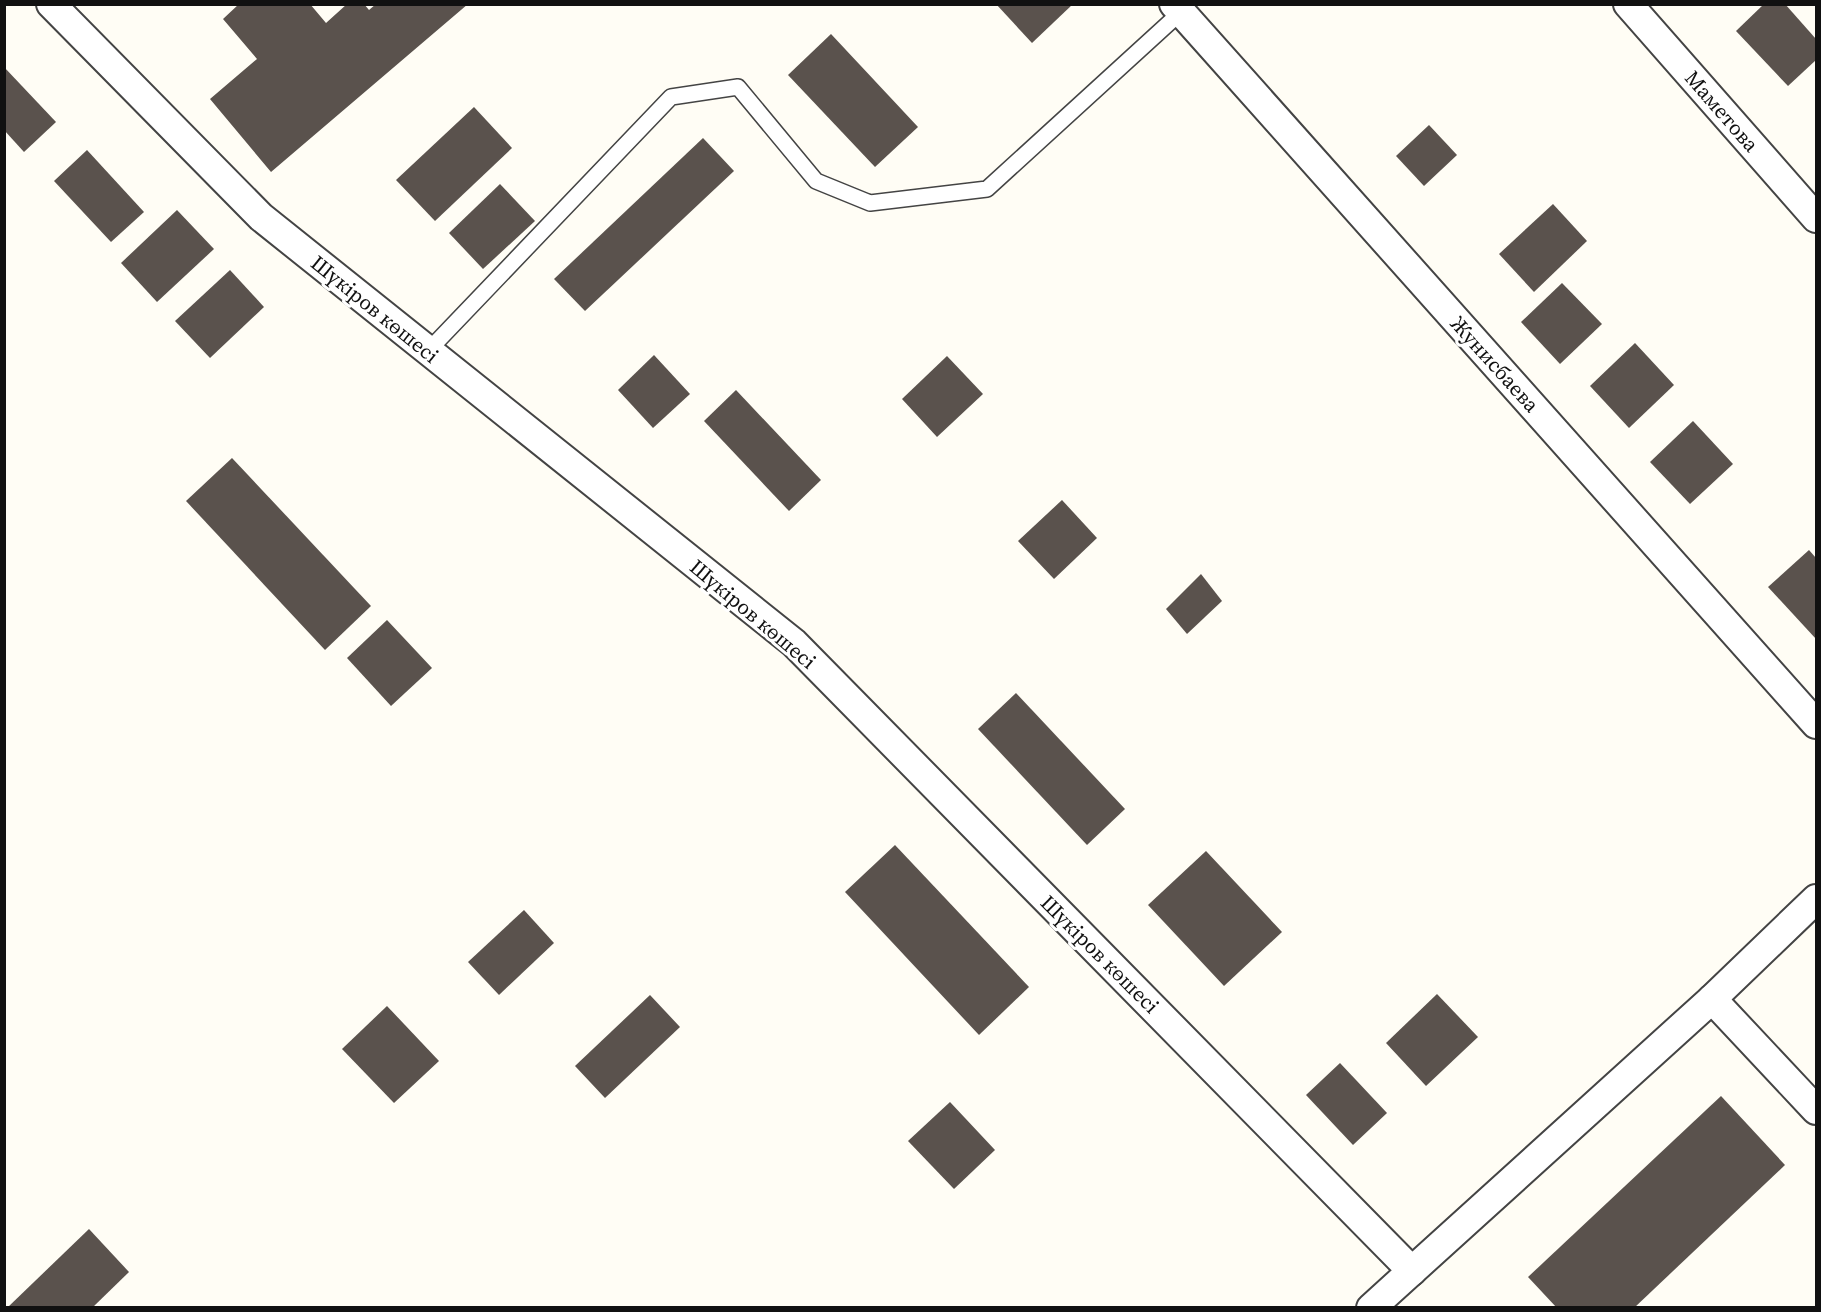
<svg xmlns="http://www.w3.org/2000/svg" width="1821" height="1312" font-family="'Source Serif 4',serif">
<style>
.building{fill:#5a524d}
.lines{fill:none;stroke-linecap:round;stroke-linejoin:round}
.lane-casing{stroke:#444;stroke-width:18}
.street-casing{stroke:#444;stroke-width:32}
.lane{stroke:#fff;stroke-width:15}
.street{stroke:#fff;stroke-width:28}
.labels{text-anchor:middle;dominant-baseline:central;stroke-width:6;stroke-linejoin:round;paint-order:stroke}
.street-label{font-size:21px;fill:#111;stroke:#fff}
</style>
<rect width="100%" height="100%" fill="#fffdf5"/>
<g class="building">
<path d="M 239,4 L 310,4 L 326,23 L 347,4 L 364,4 L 369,10 L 376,4 L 468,4 L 271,172 L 210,99 L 257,59 L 223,19 Z"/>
<path d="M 996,4 L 1073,4 L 1032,43 Z"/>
<path d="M 1764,4 L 1785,4 L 1816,39 L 1816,60 L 1788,86 L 1736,31 Z"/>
<path d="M 831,34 L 918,127 L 875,167 L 788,75 Z"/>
<path d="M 4,67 L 56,122 L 24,152 L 4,130 Z"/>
<path d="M 474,107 L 512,148 L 435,221 L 396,180 Z"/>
<path d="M 1429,125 L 1457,155 L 1424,186 L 1396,156 Z"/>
<path d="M 703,138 L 734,171 L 585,311 L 554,279 Z"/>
<path d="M 87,150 L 144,212 L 111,242 L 54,181 Z"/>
<path d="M 500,184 L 535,221 L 483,269 L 449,233 Z"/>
<path d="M 1553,204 L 1587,241 L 1534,292 L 1499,254 Z"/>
<path d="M 177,210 L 214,249 L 157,302 L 121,263 Z"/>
<path d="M 230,270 L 264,307 L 210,358 L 175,321 Z"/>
<path d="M 1562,283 L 1602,324 L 1560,364 L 1521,322 Z"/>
<path d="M 1635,343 L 1674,385 L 1629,428 L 1590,386 Z"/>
<path d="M 654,355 L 690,394 L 653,428 L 618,390 Z"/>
<path d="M 947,356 L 983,394 L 937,437 L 902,399 Z"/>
<path d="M 736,390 L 821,480 L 789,511 L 704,421 Z"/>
<path d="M 1693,421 L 1733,464 L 1690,504 L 1650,462 Z"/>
<path d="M 232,458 L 371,606 L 325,650 L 186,501 Z"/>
<path d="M 1062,500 L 1097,538 L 1054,579 L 1018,541 Z"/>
<path d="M 1809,550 L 1816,558 L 1816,639 L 1768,587 Z"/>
<path d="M 1201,574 L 1222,601 L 1187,634 L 1166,609 Z"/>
<path d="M 387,620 L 432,668 L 391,706 L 347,658 Z"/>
<path d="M 1016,693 L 1125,809 L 1087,845 L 978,729 Z"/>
<path d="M 895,845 L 1029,987 L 979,1035 L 845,892 Z"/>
<path d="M 1206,851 L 1282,932 L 1224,986 L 1148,905 Z"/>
<path d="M 524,910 L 554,943 L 499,995 L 468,962 Z"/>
<path d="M 1437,994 L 1478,1037 L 1426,1086 L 1386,1043 Z"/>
<path d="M 650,995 L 680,1027 L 605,1098 L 575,1066 Z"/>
<path d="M 387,1006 L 439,1061 L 394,1103 L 342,1049 Z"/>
<path d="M 1340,1063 L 1387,1113 L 1353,1145 L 1306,1095 Z"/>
<path d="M 1721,1096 L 1785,1165 L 1634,1308 L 1557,1308 L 1528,1277 Z"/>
<path d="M 950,1102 L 995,1150 L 954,1189 L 908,1141 Z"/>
<path d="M 89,1229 L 129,1272 L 92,1308 L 7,1308 Z"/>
</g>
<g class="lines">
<defs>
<path id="lane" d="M 428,351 L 671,97 L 738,87 L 816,181 L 870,203 L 987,189 L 1181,12"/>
<g id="street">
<path d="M 51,4 L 261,217 L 794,643 L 1412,1271"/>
<path d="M 1174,4 L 1816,724"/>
<path d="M 1628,4 L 1816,218"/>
<path d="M 1712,999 L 1816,1110"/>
<path d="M 1371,1308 L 1712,999 L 1816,899"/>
</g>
</defs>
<use href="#lane" class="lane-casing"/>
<use href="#street" class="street-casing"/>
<use href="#lane" class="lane"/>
<use href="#street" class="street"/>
</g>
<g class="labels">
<g class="street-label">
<text transform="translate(1722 111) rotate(49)">Маметова</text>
<text transform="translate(375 309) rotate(39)">Шүкіров көшесі</text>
<text transform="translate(1495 364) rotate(48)">Жунисбаева</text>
<text transform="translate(753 614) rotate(40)">Шүкіров көшесі</text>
<text transform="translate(1100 954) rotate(45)">Шүкіров көшесі</text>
</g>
</g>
<rect width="1821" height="1312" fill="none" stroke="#111111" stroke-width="12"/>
</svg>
